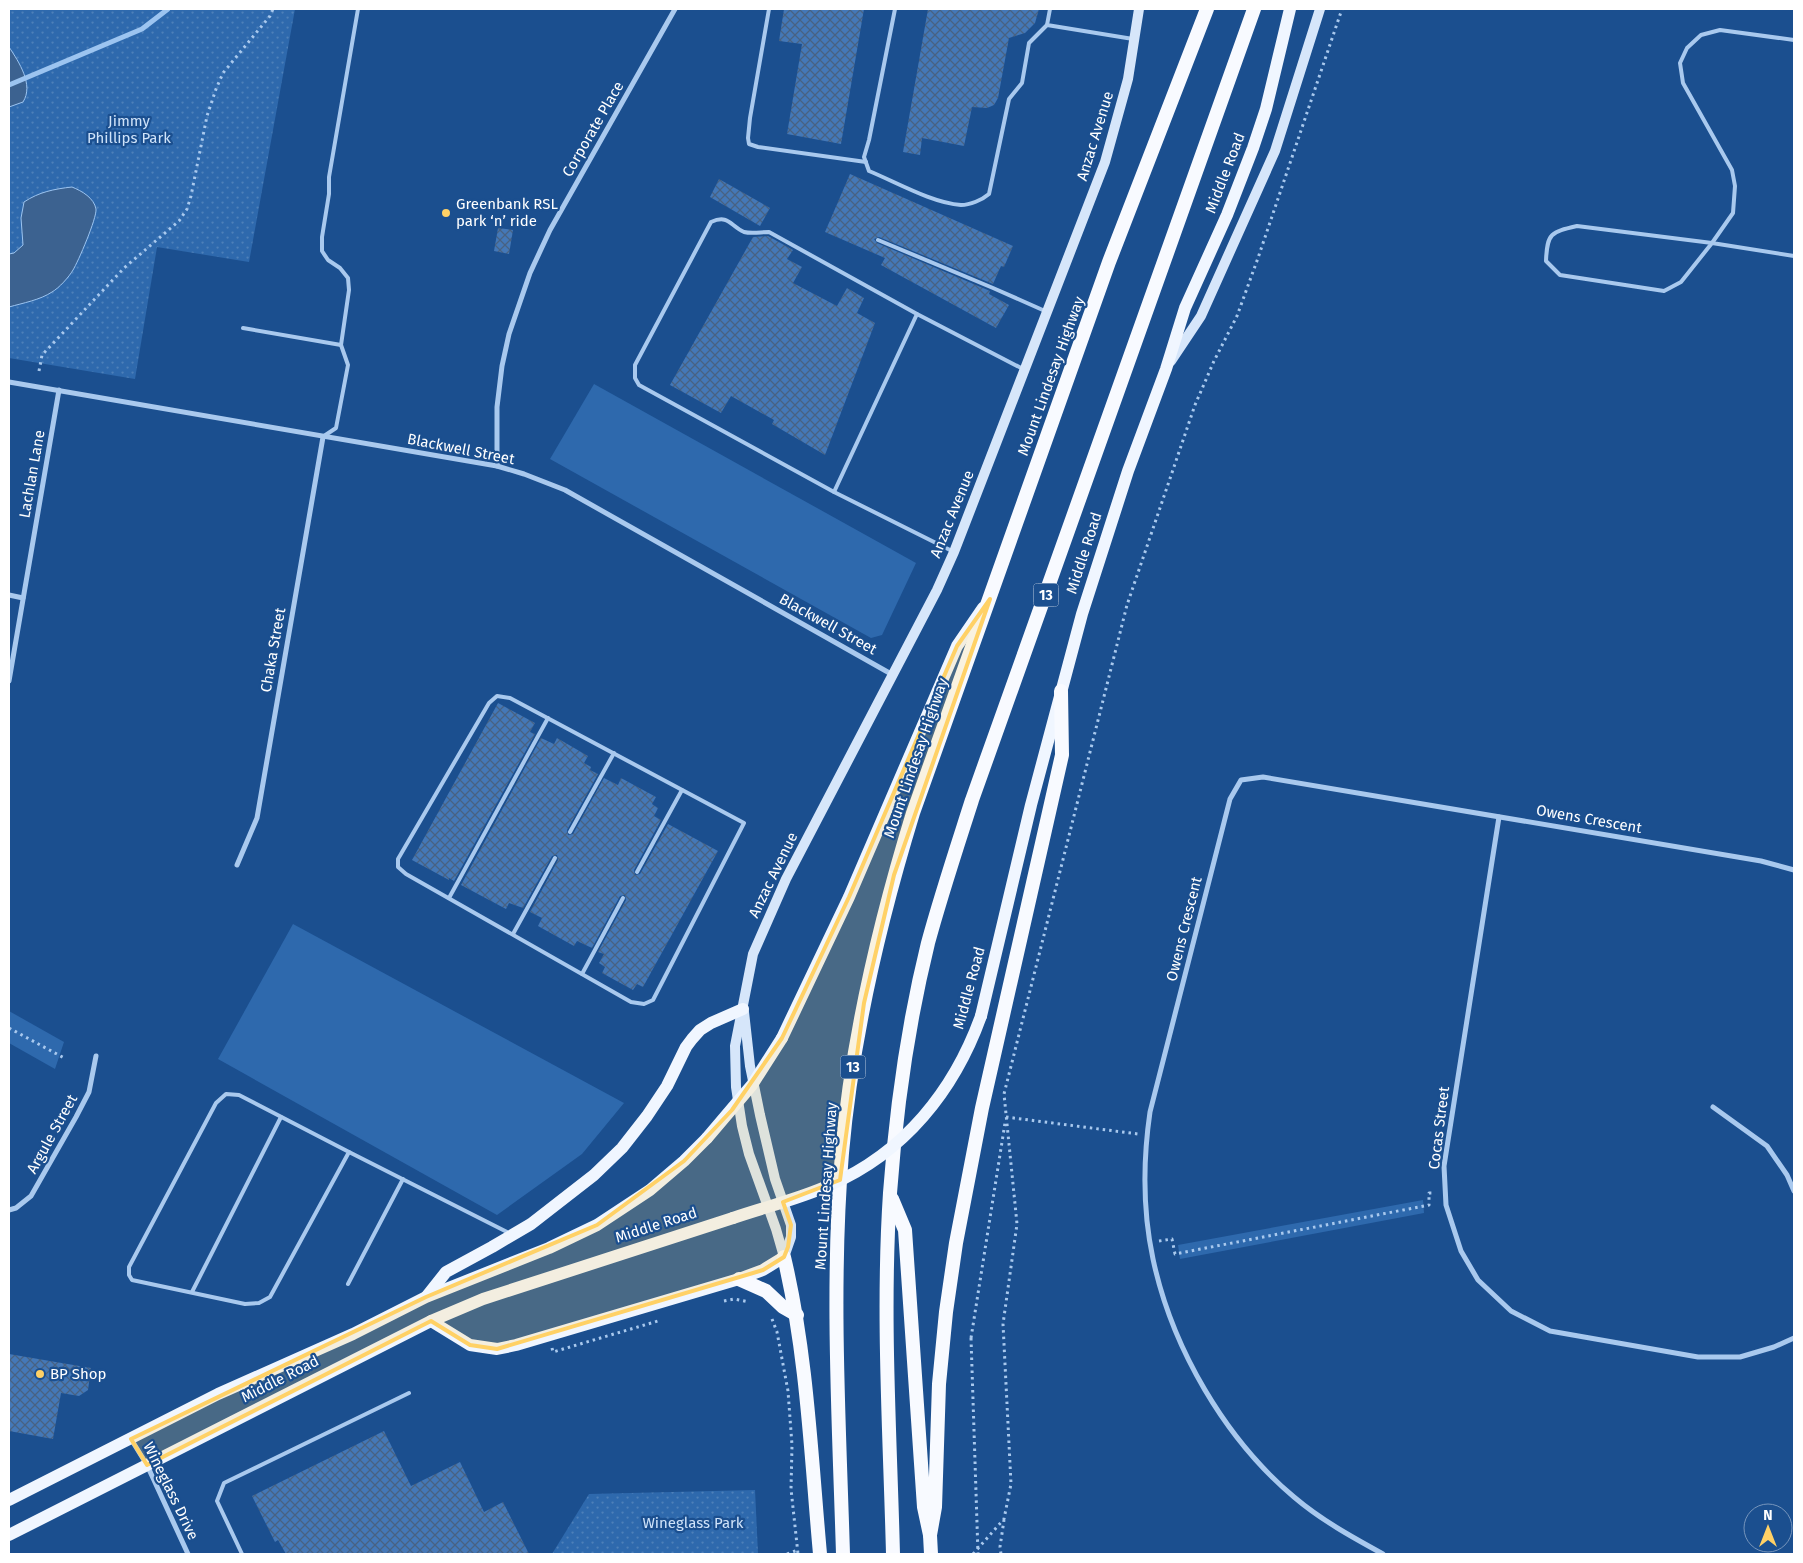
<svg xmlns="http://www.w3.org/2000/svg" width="1803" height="1563" font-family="'Fira Sans',sans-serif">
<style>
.grass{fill:#2e69ad}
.park{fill:url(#park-dots)}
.water{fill:#3c6290;stroke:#9cc4f0}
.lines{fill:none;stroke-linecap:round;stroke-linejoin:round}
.stream{stroke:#9cc4f0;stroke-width:5}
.building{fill:url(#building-cross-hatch)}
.path{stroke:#a9c9ee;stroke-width:3;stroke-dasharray:2.5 4;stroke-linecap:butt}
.service{stroke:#a9c9ee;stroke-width:4}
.minor{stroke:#a9c9ee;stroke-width:5}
.secondary{stroke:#d6e6fa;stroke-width:10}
.primary{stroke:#f0f6ff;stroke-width:12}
.trunk{stroke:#f8faff;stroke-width:14}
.path-bridge{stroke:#a9c9ee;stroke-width:3;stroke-dasharray:2.5 4;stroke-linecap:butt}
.primary-bridge{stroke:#f0f6ff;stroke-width:12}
.marked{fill:#ffd166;fill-opacity:0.2;stroke:#ffd166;stroke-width:4;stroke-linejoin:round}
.poi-dot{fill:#ffd166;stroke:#1b4f8f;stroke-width:2}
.labels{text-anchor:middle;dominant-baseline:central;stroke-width:4.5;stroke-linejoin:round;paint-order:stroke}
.shield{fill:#1b4f8f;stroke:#bbcadd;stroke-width:1}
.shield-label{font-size:14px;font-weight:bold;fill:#fff}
.park-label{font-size:15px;fill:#cfe3fa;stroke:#1b4f8f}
.street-label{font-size:15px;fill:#fff;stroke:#1b4f8f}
.poi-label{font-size:15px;fill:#fff;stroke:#1b4f8f;text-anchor:start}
</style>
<defs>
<pattern id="park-dots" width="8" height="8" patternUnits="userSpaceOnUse" patternTransform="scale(1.25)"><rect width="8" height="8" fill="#2e69ad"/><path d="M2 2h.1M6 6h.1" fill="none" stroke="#4d80b9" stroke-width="1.8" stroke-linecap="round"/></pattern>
<pattern id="building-cross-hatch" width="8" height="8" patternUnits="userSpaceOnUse" patternTransform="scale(1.25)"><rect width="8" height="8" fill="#4478b7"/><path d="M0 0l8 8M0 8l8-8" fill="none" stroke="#486282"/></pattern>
</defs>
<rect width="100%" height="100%" fill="#1b4f8f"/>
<g class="grass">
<path d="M 594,384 L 916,563 L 882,635 L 871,638 L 550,459 Z"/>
<path d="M 293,924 L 624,1103 L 582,1154 L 497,1215 L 218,1059 Z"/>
<path d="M 9,1011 L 64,1042 L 55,1069 L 9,1043 Z"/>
<path d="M 1423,1200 L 1424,1213 L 1180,1259 L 1178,1245 Z"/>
</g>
<g class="park">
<path d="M 9,9 L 295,9 L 249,262 L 157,247 L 135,379 L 9,358 Z"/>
<path d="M 755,1490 L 758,1554 L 552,1554 L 589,1494 Z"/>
</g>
<g class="water">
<path d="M 9,47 C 19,62 34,85 23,102 L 9,107 Z"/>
<path d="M 72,187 C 82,191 94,198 96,209 C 97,218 78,262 73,270 C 69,277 59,288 52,292 C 40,300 23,303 9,307 L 9,254 L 14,253 L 23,245 L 21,218 L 24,202 C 39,192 54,189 72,187 Z"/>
</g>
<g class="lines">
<path class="stream" d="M 9,85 L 142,29 L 168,9"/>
</g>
<g class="building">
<path d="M 784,9 L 864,9 L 841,144 L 787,134 L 802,44 L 779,41 Z"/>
<path d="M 928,9 L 1039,9 L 1035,23 L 1025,33 L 1009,38 L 998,98 L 994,105 L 987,108 L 972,107 L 964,146 L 922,138 L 920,155 L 903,152 Z"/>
<path d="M 850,174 L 1013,246 L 1004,267 L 1001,266 L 993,284 L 879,237 L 874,239 L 877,243 L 990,291 L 989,294 L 1009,305 L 996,328 L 881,265 L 885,258 L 825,232 Z"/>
<path d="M 719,179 L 770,208 L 760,226 L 710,197 Z"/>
<path d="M 498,228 L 513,230 L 509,254 L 494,251 Z"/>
<path d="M 768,236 L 793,250 L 787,259 L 802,267 L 793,283 L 837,306 L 847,288 L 864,298 L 857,313 L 875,323 L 825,455 L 772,424 L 774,420 L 731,396 L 721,413 L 670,385 L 753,237 Z"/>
<path d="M 498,703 L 535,723 L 530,732 L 535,734 L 454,881 L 449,878 L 449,880 L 412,860 Z"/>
<path d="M 541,738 L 554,744 L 557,738 L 588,756 L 584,763 L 591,767 L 590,770 L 598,774 L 567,830 L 568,835 L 573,834 L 604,778 L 618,785 L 621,778 L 656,797 L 652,804 L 658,808 L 654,816 L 661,820 L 634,870 L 635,875 L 640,874 L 668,824 L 718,851 L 643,987 L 637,984 L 633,990 L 602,973 L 605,967 L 599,963 L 604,954 L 598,952 L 626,900 L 625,895 L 620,896 L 592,948 L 577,941 L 574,946 L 538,926 L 542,918 L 530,912 L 558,860 L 557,855 L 552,856 L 523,908 L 509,903 L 506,909 L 461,885 Z"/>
<path d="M 9,1354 L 91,1368 L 88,1390 L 79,1396 L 61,1393 L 53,1439 L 9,1431 Z"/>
<path d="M 384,1431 L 411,1486 L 460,1462 L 484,1512 L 503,1502 L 529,1554 L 286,1554 L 278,1540 L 275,1542 L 252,1496 Z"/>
</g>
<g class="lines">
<g class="path">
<path d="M 39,371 L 42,355 L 124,268 L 179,221 L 187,209 L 191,196 L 207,116 L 216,89 L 223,73 L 270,16 L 273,9"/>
<path d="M 9,1028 L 66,1059"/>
<path d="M 1006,1117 L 1138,1134"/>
<path d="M 1159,1241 L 1172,1239 L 1175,1254 L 1429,1205 L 1429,1193 L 1435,1193"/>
<path d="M 724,1301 L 734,1299 L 749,1302"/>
<path d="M 772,1319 L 777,1332 L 788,1391 L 792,1445 L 791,1489 L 798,1554"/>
<path d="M 971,1338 L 1005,1123"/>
<path d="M 552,1348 L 553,1352 L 658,1321"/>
<path d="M 787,1554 L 798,1550"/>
<path d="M 973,1554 L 1004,1519 L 1011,1484 L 1003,1324 L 1017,1224 L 1004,1094 L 1127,605 L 1195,405 L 1214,361 L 1237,316 L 1258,258 L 1342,9"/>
<path d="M 1001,1554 L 1000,1547 L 1004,1520"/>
</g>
<g class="service">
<path d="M 769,9 L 750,118 L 748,138 L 749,144 L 758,147 L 866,162"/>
<path d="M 895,9 L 869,140 L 864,157 L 869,171 C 896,182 932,203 961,205 C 970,205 982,200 989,194 L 1009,99 L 1022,83 L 1029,43 L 1047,25"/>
<path d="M 1050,9 L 1047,25 L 1133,39"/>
<path d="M 1794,40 L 1720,30 L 1701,35 L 1687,48 L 1680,63 L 1683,83 L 1732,170 L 1735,186 L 1733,213 L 1712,243 L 1794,256"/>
<path d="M 1577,226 L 1712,243 L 1681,282 L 1664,291 L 1560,275 L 1546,261 C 1547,233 1551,232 1577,226 Z"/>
<path d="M 878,240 L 993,288 L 1045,311"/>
<path d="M 243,328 L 341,345"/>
<path d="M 324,436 L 336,428 L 348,365 L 341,345 L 349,290 L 348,278 L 340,268 L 328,260 L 322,251 L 322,237 L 329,194 L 329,177 L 358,9"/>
<path d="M 834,492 L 917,314"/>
<path d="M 952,551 L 834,492 L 639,385 L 635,378 L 635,365 L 711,222 C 729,214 730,226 744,232 C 752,234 761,232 769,232 L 917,314 L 1023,369"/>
<path d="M 497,696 L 510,698 L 744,823 L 653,1000 L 644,1004 L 631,1002 L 406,874 L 398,867 L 398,859 L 489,703 Z"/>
<path d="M 570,832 L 614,753"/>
<path d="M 637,872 L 682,790"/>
<path d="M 449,898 L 548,718"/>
<path d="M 513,934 L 555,858"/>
<path d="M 582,974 L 623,898"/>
<path d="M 226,1094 L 239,1095 L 349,1152 L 270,1297 L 259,1303 L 245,1304 L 132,1280 L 129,1275 L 129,1267 L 216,1103 Z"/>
<path d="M 349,1152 L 509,1233"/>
<path d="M 348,1284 L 403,1179"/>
<path d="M 192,1292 L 281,1117"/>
<path d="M 242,1554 L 217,1501 L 224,1483 L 409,1393"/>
</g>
<g class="minor">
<path d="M 9,382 L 497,466 L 524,474 L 565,490 L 893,675"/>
<path d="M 497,466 L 497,407 L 502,366 L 509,334 L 530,273 L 550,230 L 675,9"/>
<path d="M 9,595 L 23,598"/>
<path d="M 9,681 L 59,390"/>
<path d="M 1499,817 L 1444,1166 L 1446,1205 L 1461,1251 L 1478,1280 L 1511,1311 L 1550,1331 L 1698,1357 L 1740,1357 L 1774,1347 L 1794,1338"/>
<path d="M 237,865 L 257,818 L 323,437"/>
<path d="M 1713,1107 L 1767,1146 L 1787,1175 L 1794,1191"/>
<path d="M 9,1210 L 16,1208 L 31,1196 L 76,1117 L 89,1092 L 96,1056"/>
<path d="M 131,1439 L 147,1465 L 188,1554"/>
<path d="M 1383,1554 C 1352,1537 1321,1520 1294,1497 C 1225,1439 1172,1348 1153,1259 C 1143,1212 1143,1160 1150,1112 L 1230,799 L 1241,780 L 1263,777 L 1761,861 L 1794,870"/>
</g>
<g class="secondary">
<path d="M 1171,361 L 1201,316 L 1275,151 L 1320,9"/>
<path d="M 744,1012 L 750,1066 L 760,1115 L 775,1179 L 791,1225 L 791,1237 L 784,1257"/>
<path d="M 784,1257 L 776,1229 L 749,1154 L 742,1126 L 736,1087 L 735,1046 L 753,954 L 786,879 L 937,590 L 954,552 L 1105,162 L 1128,79 L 1139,9"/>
</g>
<g class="primary">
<path d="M 981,1016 L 1031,805 L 1082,614 L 1128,471 L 1166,369 L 1185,308 L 1227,215 L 1253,148 L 1266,109 L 1290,9"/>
<path d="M 782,1038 L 849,897 L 957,646 L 983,608"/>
<path d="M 427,1296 L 446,1272 L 492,1247 L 531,1224 L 594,1175 L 622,1148 L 647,1116 L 667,1086 L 686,1047 L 692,1039 L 700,1030 L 711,1023 L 743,1009"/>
<path d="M 431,1321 L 470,1345 L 497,1349 L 516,1345 L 739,1279 L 763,1270 L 784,1257"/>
<path d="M 9,1500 L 218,1394 L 353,1334 L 426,1297 L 549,1248 L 597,1225 L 650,1190 L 684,1161 L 707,1138"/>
<path d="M 9,1535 L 431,1321 L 483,1299 L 733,1218"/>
</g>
<g class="trunk">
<path d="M 892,1199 L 905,1230 L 924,1507 L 930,1535 L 931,1554"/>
<path d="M 784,1257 C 807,1354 811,1455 820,1554"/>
<path d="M 739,1279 L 766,1291 L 783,1307 L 797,1315"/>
<path d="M 930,1535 L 935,1507 L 939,1384 L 946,1312 L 956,1243 L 982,1108 L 1062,755 L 1061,691"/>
<path d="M 843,1554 C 839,1421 831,1286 842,1153 C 852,1037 879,924 913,813 L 1109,262 L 1207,9"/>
<path d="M 893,1554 C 890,1434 882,1313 890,1193 C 896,1110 908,1024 928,943 C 941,895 957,847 972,800 L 1254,9"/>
</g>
<path class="path-bridge" d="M 971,1338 L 978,1554"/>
<g class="primary-bridge">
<path d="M 707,1138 L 752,1085 L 782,1038"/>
<path d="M 733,1218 C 765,1207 799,1199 830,1185 C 904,1153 954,1091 981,1016"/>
</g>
</g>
<path class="marked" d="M 990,599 L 894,875 L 864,1003 L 840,1180 L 783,1202 L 791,1225 L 788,1247 L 784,1257 L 763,1270 L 497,1349 L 470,1345 L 431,1321 L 147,1465 L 131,1439 L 426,1297 L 597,1225 L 684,1161 L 732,1110 L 782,1038 L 849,897 L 957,646 Z"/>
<g class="poi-dot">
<circle cx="446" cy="213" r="5"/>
<circle cx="40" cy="1374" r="5"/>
</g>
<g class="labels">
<g class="shield">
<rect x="1033.5" y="583.5" width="25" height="23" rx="4"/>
<rect x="840.5" y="1055.5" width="25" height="23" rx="4"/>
</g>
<g class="shield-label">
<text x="1046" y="595">13</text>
<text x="853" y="1067">13</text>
</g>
<g class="park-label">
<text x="129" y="121">Jimmy<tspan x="129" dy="17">Phillips Park</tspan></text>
<text x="693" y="1523">Wineglass Park</text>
</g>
<g class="street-label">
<text transform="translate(593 129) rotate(-60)">Corporate Place</text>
<text transform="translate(1095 136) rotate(-73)">Anzac Avenue</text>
<text transform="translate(1225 173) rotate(-69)">Middle Road</text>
<text transform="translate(1051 376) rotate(-70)">Mount Lindesay Highway</text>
<text transform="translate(461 449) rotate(11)">Blackwell Street</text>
<text transform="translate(32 474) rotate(-80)">Lachlan Lane</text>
<text transform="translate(952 514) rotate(-68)">Anzac Avenue</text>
<text transform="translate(1084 553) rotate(-72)">Middle Road</text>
<text transform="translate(828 624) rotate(29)">Blackwell Street</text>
<text transform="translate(273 650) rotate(-80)">Chaka Street</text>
<text transform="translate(916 758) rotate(-71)">Mount Lindesay Highway</text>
<text transform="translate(1589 819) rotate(10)">Owens Crescent</text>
<text transform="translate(773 875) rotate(-64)">Anzac Avenue</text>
<text transform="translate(1184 929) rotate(-76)">Owens Crescent</text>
<text transform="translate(969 988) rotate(-75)">Middle Road</text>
<text transform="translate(1439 1128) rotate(-83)">Cocas Street</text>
<text transform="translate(52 1134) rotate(-61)">Argule Street</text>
<text transform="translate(826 1186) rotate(-86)">Mount Lindesay Highway</text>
<text transform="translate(656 1225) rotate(-18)">Middle Road</text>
<text transform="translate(280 1379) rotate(-27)">Middle Road</text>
<text transform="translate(171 1491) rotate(64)">Wineglass Drive</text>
</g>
<g class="poi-label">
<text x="456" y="204">Greenbank RSL<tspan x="456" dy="17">park ‘n’ ride</tspan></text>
<text x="50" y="1374">BP Shop</text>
</g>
</g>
<rect width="1803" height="1563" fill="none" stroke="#ffffff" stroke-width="20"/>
<g transform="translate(1768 1528)"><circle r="24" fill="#1b4f8f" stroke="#7695bc"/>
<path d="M0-4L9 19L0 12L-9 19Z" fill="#ffd166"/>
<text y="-8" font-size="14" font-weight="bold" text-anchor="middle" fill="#ffffff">N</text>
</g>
</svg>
